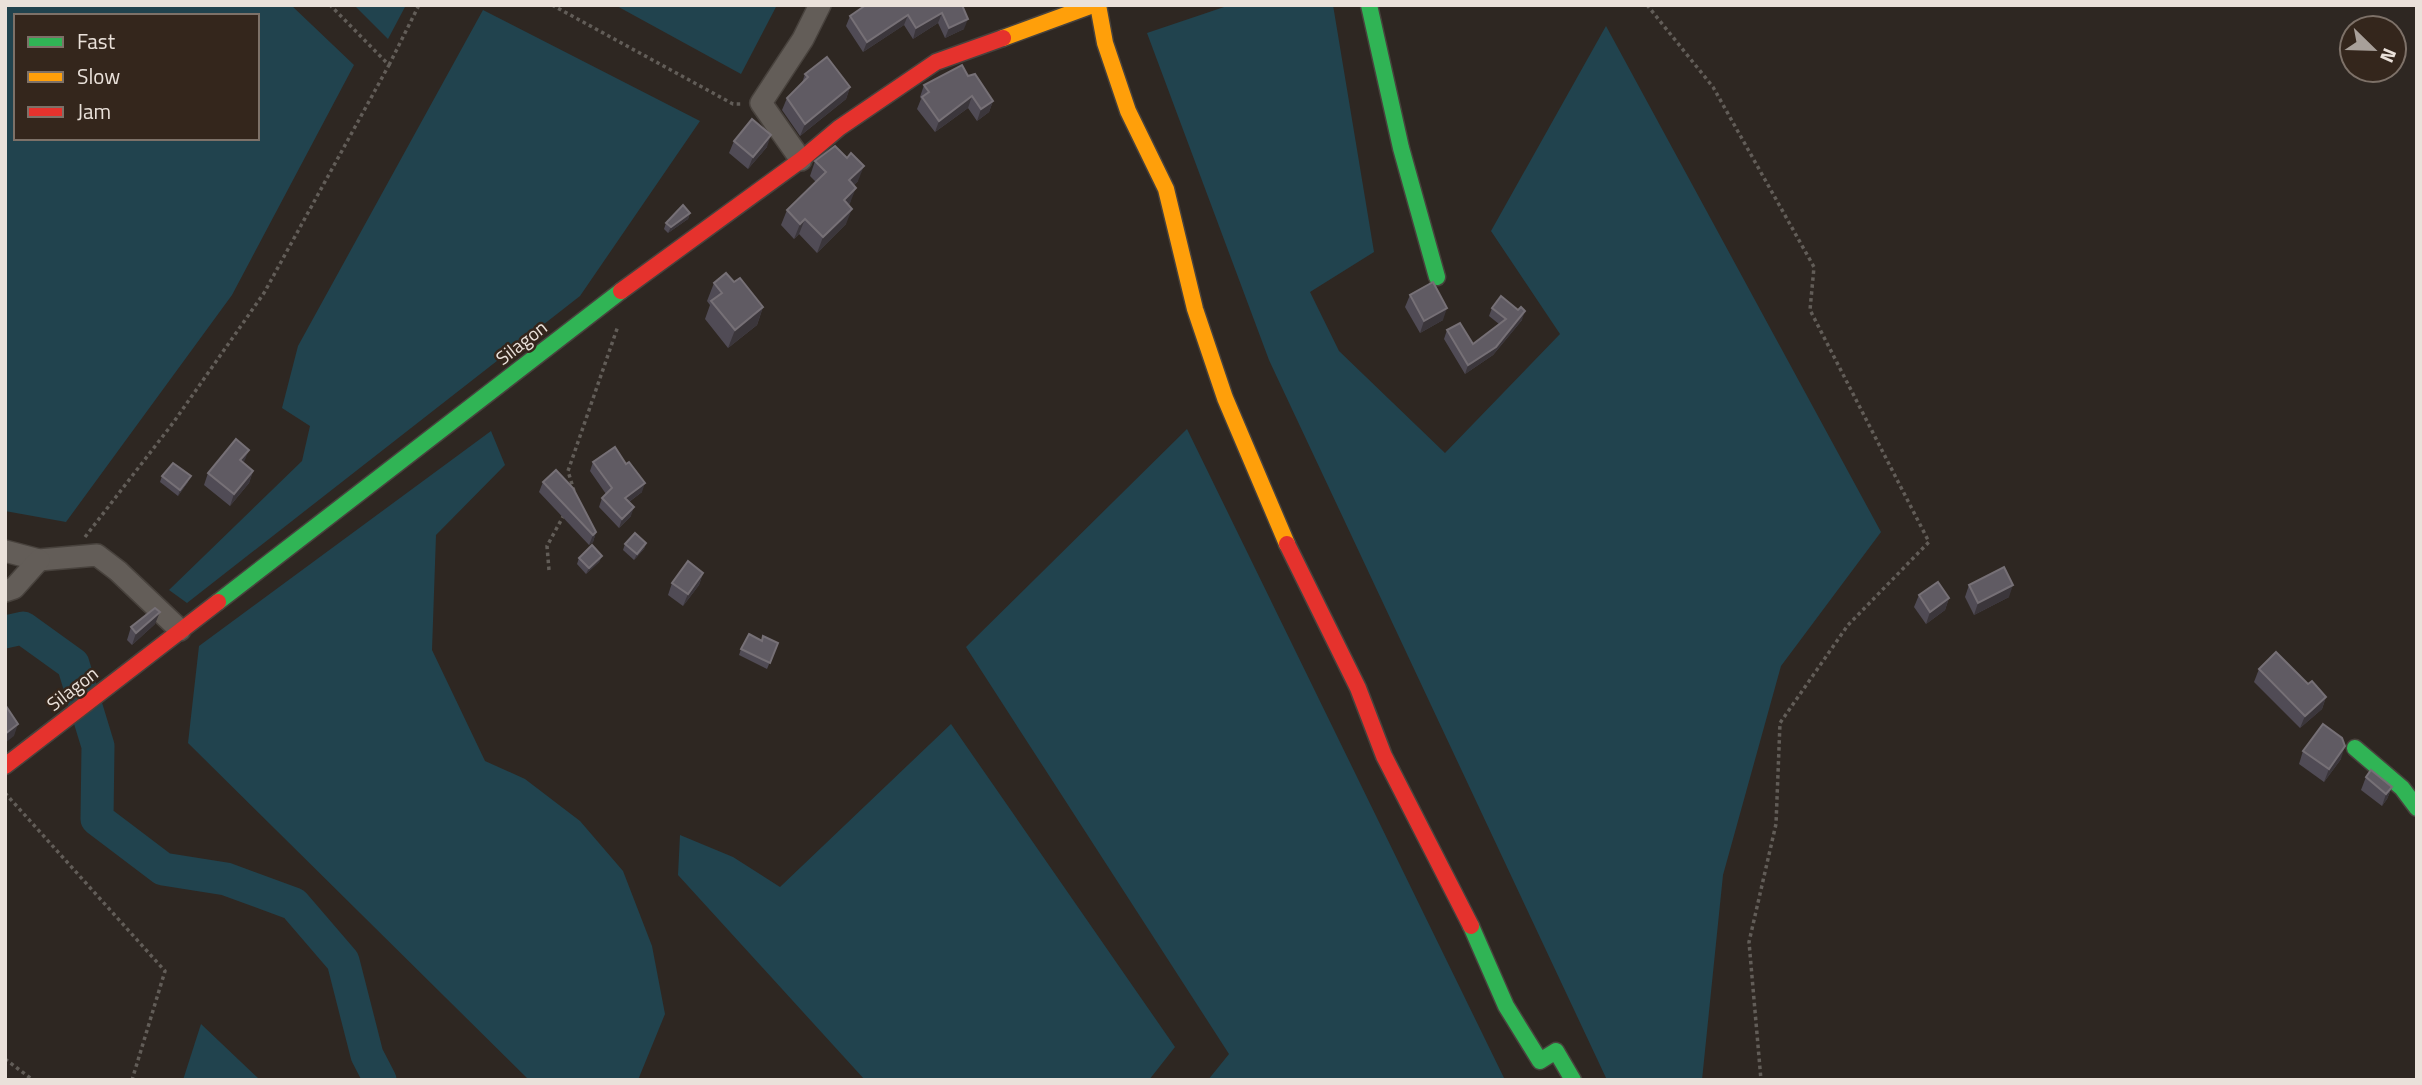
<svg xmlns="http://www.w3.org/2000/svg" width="2422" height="1085" font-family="'Titillium Web',sans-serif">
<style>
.water{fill:#21434e;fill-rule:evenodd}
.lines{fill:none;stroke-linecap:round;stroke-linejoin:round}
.river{stroke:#21434e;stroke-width:33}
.street-casing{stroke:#48423d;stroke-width:24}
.fast-casing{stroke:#48423d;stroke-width:19}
.slow-casing{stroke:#48423d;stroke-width:19}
.jam-casing{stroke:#48423d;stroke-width:19}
.path{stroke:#625d58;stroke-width:3.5;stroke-dasharray:3.5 3.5;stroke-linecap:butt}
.street{stroke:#635d58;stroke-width:21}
.fast{stroke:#30b455;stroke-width:16}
.slow{stroke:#ff9f0a;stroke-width:16}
.jam{stroke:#e5322d;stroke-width:16}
.wall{fill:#504b55}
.shaded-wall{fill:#3b363b}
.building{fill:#605b63;stroke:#767076;stroke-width:2}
.labels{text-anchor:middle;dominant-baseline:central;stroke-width:5;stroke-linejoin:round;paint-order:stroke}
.street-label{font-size:19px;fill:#eae1da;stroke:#34261c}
</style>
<rect width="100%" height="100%" fill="#2e2722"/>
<g class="water">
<path d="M 5,5 L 291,5 L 354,65 L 232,295 L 66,522 L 5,511 ZM 16,16 L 257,16 L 257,138 L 16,138 Z"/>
<path d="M 354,5 L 406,5 L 388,39 Z"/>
<path d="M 615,5 L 777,5 L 741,74 Z"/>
<path d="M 1230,5 L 1333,5 L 1374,252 L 1310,292 L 1339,351 L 1445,453 L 1560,334 L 1491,231 L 1606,26 L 1881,532 L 1781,666 L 1723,875 L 1702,1080 L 1607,1080 L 1269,360 L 1147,33 Z"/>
<path d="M 483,10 L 700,121 L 580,296 L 187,603 L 169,590 L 302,461 L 310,426 L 282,408 L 298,346 Z"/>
<path d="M 1187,429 L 1505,1080 L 1208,1080 L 1229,1054 L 966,647 Z"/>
<path d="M 491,431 L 505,465 L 436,535 L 432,650 L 485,761 L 525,779 L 580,821 L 623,871 L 652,946 L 665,1014 L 638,1080 L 529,1080 L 188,743 L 199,646 Z"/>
<path d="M 951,724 L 1175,1047 L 1149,1080 L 865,1080 L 678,875 L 680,835 L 733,857 L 780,887 Z"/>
<path d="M 201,1024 L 260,1080 L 183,1080 Z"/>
</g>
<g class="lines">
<path class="river" d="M 5,632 L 23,628 L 73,664 L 98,746 L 97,819 L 163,869 L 226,879 L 294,904 L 343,961 L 367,1055 L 380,1080"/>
<defs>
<g id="street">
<path d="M 801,160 L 761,103 L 803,39 L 820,5"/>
<path d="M 5,551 L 39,560 L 97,555 L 118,571 L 180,630"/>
<path d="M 5,591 L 14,588 L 39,560"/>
</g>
<g id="fast">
<path d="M 1369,5 L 1401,148 L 1437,277"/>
<path d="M 218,602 L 621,291"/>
<path d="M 2355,748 L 2402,788 L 2417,808"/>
<path d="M 1471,926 L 1506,1006 L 1540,1061 L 1556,1051 L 1573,1080"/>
</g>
<g id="slow">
<path d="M 1098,5 L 1105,43 L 1128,111 L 1166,189 L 1195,309 L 1225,398 L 1287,544"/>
<path d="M 1003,38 L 1093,5"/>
</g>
<g id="jam">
<path d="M 621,291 L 801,160 L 839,128 L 936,62 L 1003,38"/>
<path d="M 1287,544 L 1358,688 L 1384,756 L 1471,926"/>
<path d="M 5,766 L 218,602"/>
</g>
</defs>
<use href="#street" class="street-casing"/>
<use href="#fast" class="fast-casing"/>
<use href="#slow" class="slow-casing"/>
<use href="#jam" class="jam-casing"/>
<g class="path">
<path d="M 552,5 L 733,104 L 742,104"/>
<path d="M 1647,5 L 1713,87 L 1814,267 L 1810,310 L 1929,542 L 1848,625 L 1780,723 L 1776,824 L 1749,942 L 1761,1080"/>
<path d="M 389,65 L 419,5"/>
<path d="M 574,491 L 568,471 L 618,326"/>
<path d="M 85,537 L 173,423 L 264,293 L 389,65 L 330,5"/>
<path d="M 549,570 L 547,546 L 565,513"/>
<path d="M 5,793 L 165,971 L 132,1080"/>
<path d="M 5,1059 L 33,1080"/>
</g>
<use href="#street" class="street"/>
<use href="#fast" class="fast"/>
<use href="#slow" class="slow"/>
<use href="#jam" class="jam"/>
</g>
<g class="wall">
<path d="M 962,5 L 964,29 L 945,38 L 938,23 L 913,39 L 904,25 L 863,52 L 846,26 L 850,16 Z"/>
<path d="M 805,74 L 850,87 L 846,99 L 800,136 L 782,110 L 787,98 L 802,83 Z"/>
<path d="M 968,76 L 993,101 L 989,112 L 977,121 L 968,108 L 935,132 L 917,109 L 921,99 L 920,97 L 924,85 Z"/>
<path d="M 734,141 L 767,147 L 748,169 L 729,153 Z"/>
<path d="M 815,161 L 858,181 L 854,185 L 850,203 L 848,205 L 846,224 L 817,253 L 799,234 L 794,239 L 781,225 L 787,210 L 816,182 L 810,176 Z"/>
<path d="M 690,213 L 688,219 L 668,233 L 664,229 L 666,223 Z"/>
<path d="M 734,282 L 763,307 L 757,325 L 728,348 L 705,319 L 710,305 L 707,301 L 714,283 Z"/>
<path d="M 1410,295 L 1443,320 L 1420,333 L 1405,307 Z"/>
<path d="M 1492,308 L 1522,320 L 1493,355 L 1465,374 L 1444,339 L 1447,330 L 1473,344 L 1499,324 L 1489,316 Z"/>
<path d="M 244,462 L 243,463 L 253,471 L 249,483 L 230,506 L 204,485 L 208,473 Z"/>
<path d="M 593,462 L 642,492 L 629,502 L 631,516 L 619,528 L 599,507 L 602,498 L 606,494 L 590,471 Z"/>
<path d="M 162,476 L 188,482 L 178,496 L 160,482 Z"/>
<path d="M 543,482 L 596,532 L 593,542 L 589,545 L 539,492 Z"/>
<path d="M 646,543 L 644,549 L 634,560 L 623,550 L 625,544 Z"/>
<path d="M 602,556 L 599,562 L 586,574 L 577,564 L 579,558 Z"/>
<path d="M 703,573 L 699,585 L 683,606 L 668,595 L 672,583 Z"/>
<path d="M 1969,585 L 2009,597 L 1974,615 L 1965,597 Z"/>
<path d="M 1919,595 L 1949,598 L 1945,610 L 1926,624 L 1914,607 Z"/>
<path d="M 155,624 L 132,645 L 127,640 L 131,627 Z"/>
<path d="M 762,641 L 778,643 L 767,669 L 739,655 L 741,649 Z"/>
<path d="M 2259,669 L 2308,684 L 2326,697 L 2322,709 L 2300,728 L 2254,682 Z"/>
<path d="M 2303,751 L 2341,759 L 2324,782 L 2299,764 Z"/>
<path d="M 2366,777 L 2392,787 L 2387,799 L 2382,806 L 2361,790 Z"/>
</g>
<g class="shaded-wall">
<path d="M 942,13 L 938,23 L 913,39 L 916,28 Z"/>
<path d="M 908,15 L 904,25 L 863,52 L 867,42 Z"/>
<path d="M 968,19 L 964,29 L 945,38 L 949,28 Z"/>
<path d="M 850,87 L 846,99 L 800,136 L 805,124 Z"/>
<path d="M 972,96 L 968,108 L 935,132 L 939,121 Z"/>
<path d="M 993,101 L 989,112 L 977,121 L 981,109 Z"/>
<path d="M 771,135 L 767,147 L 748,169 L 753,157 Z"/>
<path d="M 864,166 L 858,181 L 843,196 L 849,180 Z"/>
<path d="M 856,188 L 850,203 L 838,215 L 844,200 Z"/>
<path d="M 852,209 L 846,224 L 817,253 L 823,237 Z"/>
<path d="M 690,213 L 688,219 L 668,233 L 671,227 Z"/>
<path d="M 805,219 L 799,234 L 794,239 L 800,224 Z"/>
<path d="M 763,307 L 757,325 L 728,348 L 735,330 Z"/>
<path d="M 1447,308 L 1443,320 L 1420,333 L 1424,321 Z"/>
<path d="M 1525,311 L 1522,320 L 1493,355 L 1465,374 L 1468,365 Z"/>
<path d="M 249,450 L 244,462 L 236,472 L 240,460 Z"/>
<path d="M 253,471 L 249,483 L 230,506 L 234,494 Z"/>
<path d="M 191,476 L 188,482 L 178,496 L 180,490 Z"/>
<path d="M 645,483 L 642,492 L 622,507 L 625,498 Z"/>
<path d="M 634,507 L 631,516 L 619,528 L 622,519 Z"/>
<path d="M 596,532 L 593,542 L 589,545 L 593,535 Z"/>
<path d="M 646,543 L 644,549 L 634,560 L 637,554 Z"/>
<path d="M 602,556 L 599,562 L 586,574 L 589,568 Z"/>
<path d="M 703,573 L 699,585 L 683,606 L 688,594 Z"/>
<path d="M 2013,585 L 2009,597 L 1974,615 L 1978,603 Z"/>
<path d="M 1949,598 L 1945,610 L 1926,624 L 1930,612 Z"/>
<path d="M 160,612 L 155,624 L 132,645 L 136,633 Z"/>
<path d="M 2326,697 L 2322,709 L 2300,728 L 2305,716 Z"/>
<path d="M 18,724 L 14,736 L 5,743 L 5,734 Z"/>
<path d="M 2345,746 L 2341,759 L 2324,782 L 2329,769 Z"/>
<path d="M 2392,787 L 2387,799 L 2382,806 L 2386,794 Z"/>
</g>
<g class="building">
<path d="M 866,5 L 962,5 L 968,19 L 949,28 L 942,13 L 916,28 L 908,15 L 867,42 L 850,16 Z"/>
<path d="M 827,57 L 850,87 L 805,124 L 787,98 L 808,77 L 805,74 Z"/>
<path d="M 962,65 L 968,76 L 975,74 L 993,101 L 981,109 L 972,96 L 939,121 L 922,97 L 929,92 L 924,85 Z"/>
<path d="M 752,119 L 771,135 L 753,157 L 734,141 Z"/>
<path d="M 835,146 L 847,158 L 851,153 L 864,166 L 849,180 L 856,188 L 844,200 L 852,209 L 823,237 L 805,219 L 800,224 L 787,210 L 826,172 L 815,161 Z"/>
<path d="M 683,205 L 690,213 L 671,227 L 666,223 Z"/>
<path d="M 726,273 L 734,282 L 740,278 L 763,307 L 735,330 L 711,301 L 722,293 L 714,283 Z"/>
<path d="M 1433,282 L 1447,308 L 1424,321 L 1410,295 Z"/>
<path d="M 1501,296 L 1518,310 L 1521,307 L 1525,311 L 1496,347 L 1468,365 L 1447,330 L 1460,323 L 1473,344 L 1506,319 L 1492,308 Z"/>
<path d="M 236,439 L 249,450 L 240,460 L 253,471 L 234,494 L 208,473 Z"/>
<path d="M 615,447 L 626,464 L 629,462 L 645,483 L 625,498 L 634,507 L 622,519 L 602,498 L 612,488 L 593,462 Z"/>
<path d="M 173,463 L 191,476 L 180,490 L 162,476 Z"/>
<path d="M 556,470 L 573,488 L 596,532 L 593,535 L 543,482 Z"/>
<path d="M 635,533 L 646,543 L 637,554 L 625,544 Z"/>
<path d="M 592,545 L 602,556 L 589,568 L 579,558 Z"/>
<path d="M 688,561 L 703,573 L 688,594 L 672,583 Z"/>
<path d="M 2004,567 L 2013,585 L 1978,603 L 1969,585 Z"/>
<path d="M 1938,582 L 1949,598 L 1930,612 L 1919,595 Z"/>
<path d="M 155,608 L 160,612 L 136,633 L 131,627 Z"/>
<path d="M 749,634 L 762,641 L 763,636 L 778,643 L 770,663 L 741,649 Z"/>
<path d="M 2276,652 L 2308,684 L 2312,681 L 2326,697 L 2305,716 L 2259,669 Z"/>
<path d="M 6,706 L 18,724 L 5,734 L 5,707 Z"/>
<path d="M 2323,724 L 2342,738 L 2345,746 L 2329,769 L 2303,751 Z"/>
<path d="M 2371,770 L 2392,787 L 2386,794 L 2366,777 Z"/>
</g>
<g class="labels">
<g class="street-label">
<text transform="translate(521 342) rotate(-38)">Silagon</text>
<text transform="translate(72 688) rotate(-38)">Silagon</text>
</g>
</g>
<rect width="2422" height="1085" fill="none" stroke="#eae1da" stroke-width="14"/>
<rect x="14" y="14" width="245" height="126" fill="#34261c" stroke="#7d7168" stroke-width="2"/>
<rect x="28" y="37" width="35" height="10" fill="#30b455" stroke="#7d7168" stroke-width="2"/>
<text x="77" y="49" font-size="21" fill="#eae1da">Fast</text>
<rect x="28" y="72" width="35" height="10" fill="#ff9f0a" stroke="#7d7168" stroke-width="2"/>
<text x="77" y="84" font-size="21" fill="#eae1da">Slow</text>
<rect x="28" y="107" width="35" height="10" fill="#e5322d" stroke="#7d7168" stroke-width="2"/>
<text x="77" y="119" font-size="21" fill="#eae1da">Jam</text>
<g transform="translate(2373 49) rotate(113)"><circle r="33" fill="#34261c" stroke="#7d7168" stroke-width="2"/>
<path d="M0-5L12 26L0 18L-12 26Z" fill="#a8a09a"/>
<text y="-10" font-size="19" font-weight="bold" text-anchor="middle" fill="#eae1da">N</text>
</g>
</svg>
